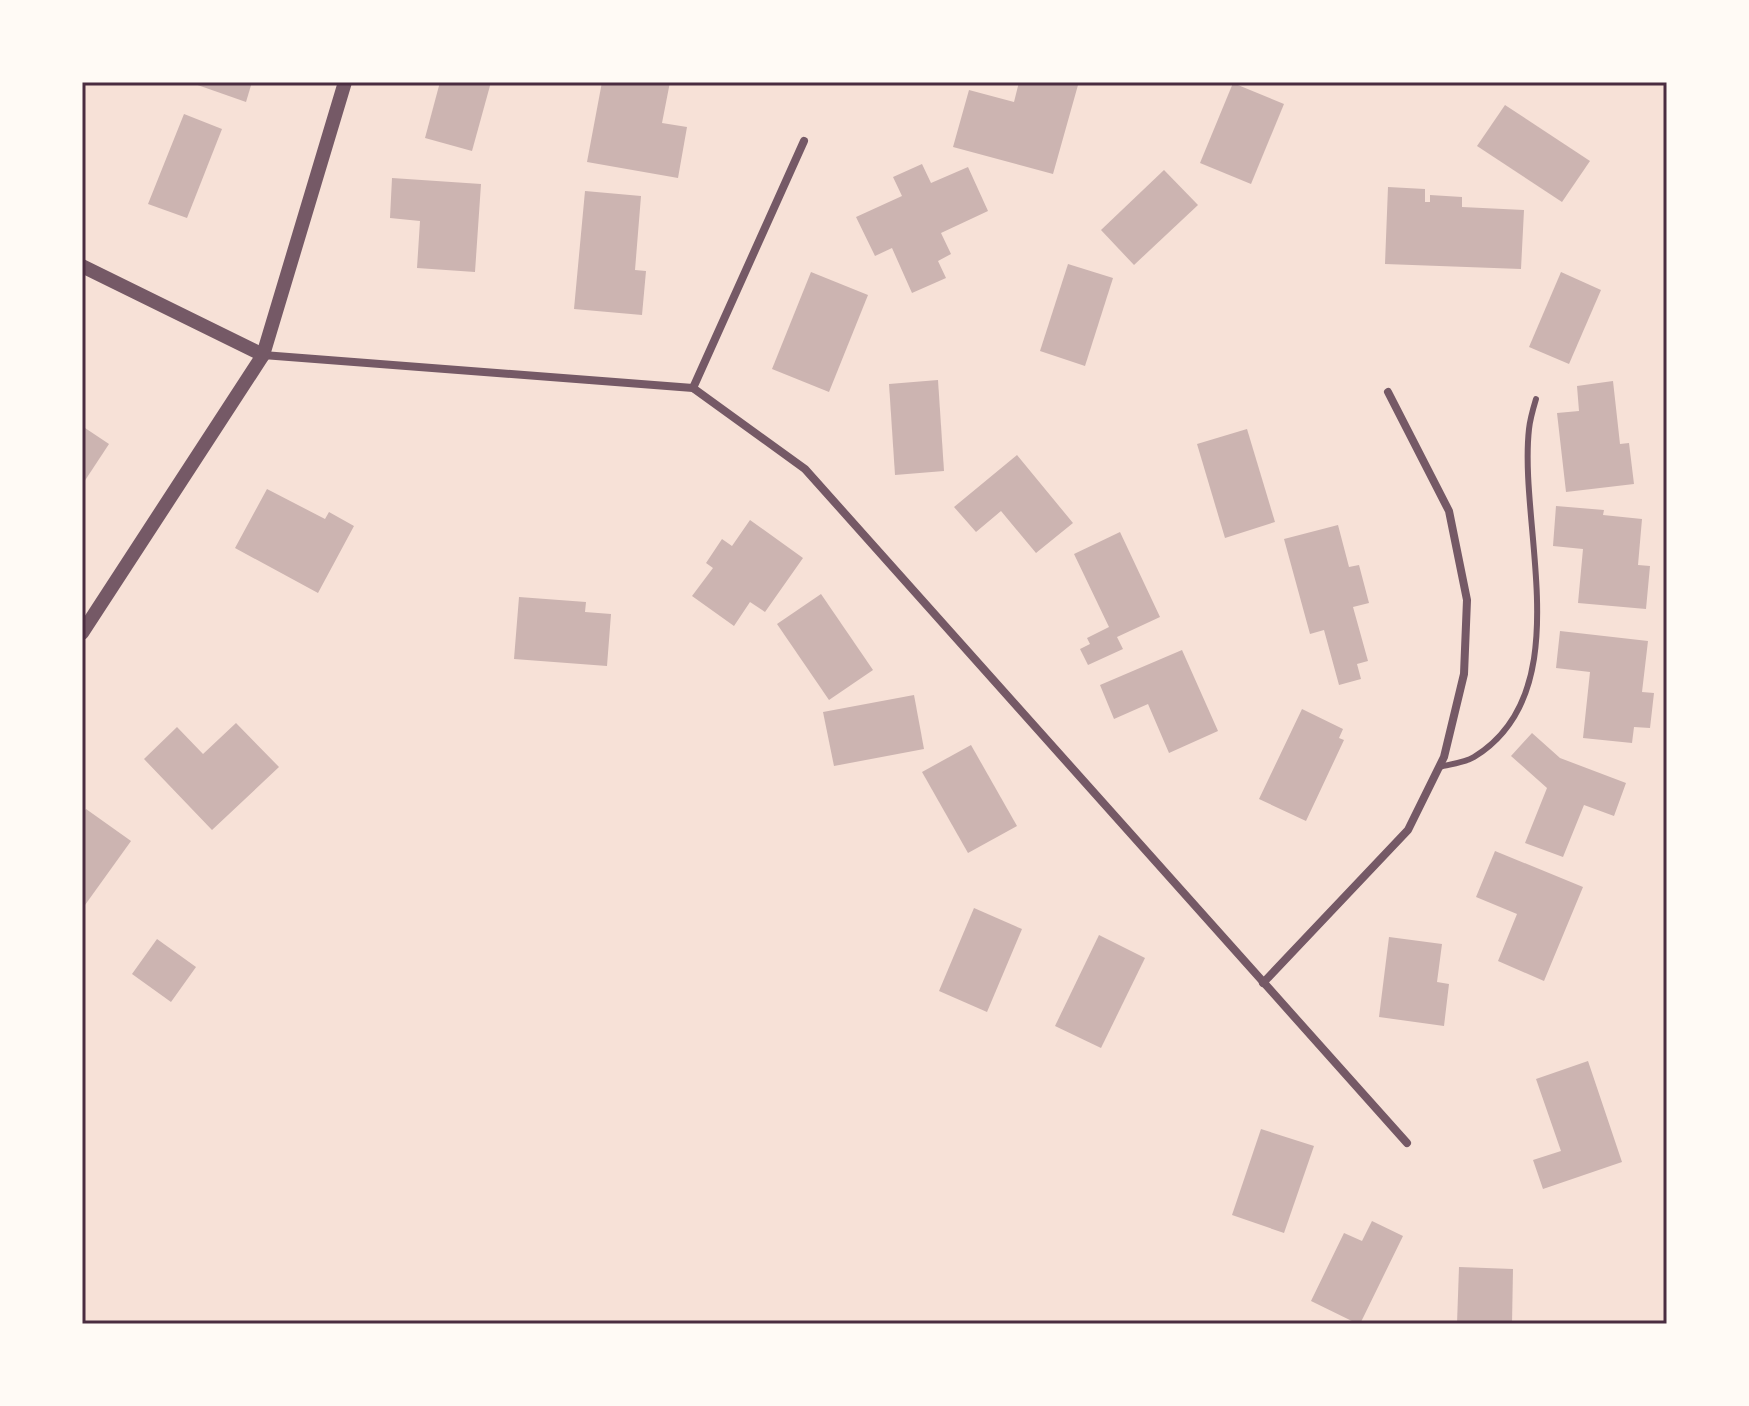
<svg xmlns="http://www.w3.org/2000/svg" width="1749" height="1406" font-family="'Crimson Pro',serif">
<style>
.building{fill:#ccb4b1}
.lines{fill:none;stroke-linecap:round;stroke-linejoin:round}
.service{stroke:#755966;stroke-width:6}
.minor{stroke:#755966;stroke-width:8}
.tertiary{stroke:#755966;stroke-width:14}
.neatline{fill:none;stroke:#4a2c40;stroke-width:3}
</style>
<rect width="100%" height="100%" fill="#f7e1d7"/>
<g class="building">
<path d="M 189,82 L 252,82 L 246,102 Z"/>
<path d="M 440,82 L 491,82 L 472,151 L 425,138 Z"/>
<path d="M 602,82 L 670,82 L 662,123 L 687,127 L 678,178 L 587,162 Z"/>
<path d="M 1019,82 L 1068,82 L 1078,85 L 1053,174 L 953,147 L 969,90 L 1014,102 Z"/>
<path d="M 1233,83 L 1284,104 L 1251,184 L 1200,163 Z"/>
<path d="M 1505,105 L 1590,161 L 1562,202 L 1477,146 Z"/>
<path d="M 184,114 L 222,129 L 187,218 L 148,204 Z"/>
<path d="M 922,164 L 931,183 L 968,167 L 988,211 L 941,233 L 951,254 L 938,261 L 946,278 L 912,293 L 892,248 L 875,256 L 856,217 L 902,196 L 893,177 Z"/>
<path d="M 1164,170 L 1198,205 L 1134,265 L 1101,230 Z"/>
<path d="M 392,178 L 481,184 L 475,272 L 417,268 L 420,221 L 390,218 Z"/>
<path d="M 1388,187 L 1425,189 L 1425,202 L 1430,202 L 1430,195 L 1462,197 L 1462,207 L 1524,210 L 1521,269 L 1385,264 Z"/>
<path d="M 585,191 L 641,196 L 635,270 L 646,271 L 642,315 L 574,309 Z"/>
<path d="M 1068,264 L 1113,278 L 1085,366 L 1040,351 Z"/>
<path d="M 811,272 L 868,295 L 829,392 L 772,369 Z"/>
<path d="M 1561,272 L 1601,290 L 1569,364 L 1529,347 Z"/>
<path d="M 938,380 L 944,471 L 895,475 L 889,384 Z"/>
<path d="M 1613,381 L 1620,444 L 1629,443 L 1634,484 L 1566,492 L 1557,413 L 1579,411 L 1577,386 Z"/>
<path d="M 82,426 L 109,444 L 82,485 Z"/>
<path d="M 1247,429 L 1275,522 L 1225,538 L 1197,444 Z"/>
<path d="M 1017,455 L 1073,523 L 1036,553 L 1001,511 L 976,532 L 954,507 Z"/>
<path d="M 267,489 L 325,519 L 329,512 L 354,526 L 318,593 L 235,548 Z"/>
<path d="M 1556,506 L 1604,510 L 1603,515 L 1642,519 L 1638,565 L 1650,566 L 1646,609 L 1578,603 L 1583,549 L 1553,546 Z"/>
<path d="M 750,520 L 803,558 L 765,612 L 750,602 L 734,626 L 692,596 L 713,568 L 706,563 L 722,539 L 732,546 Z"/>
<path d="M 1338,525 L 1349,567 L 1359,565 L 1369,603 L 1353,607 L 1368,661 L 1357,664 L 1361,679 L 1339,685 L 1324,630 L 1310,634 L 1284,539 Z"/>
<path d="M 1120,532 L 1160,617 L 1117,637 L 1123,649 L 1088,665 L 1080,649 L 1090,644 L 1087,638 L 1109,627 L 1074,554 Z"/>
<path d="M 821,594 L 873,670 L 829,700 L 777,624 Z"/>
<path d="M 519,597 L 586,602 L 585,612 L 611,614 L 607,666 L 514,659 Z"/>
<path d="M 1560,631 L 1648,641 L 1642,692 L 1654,693 L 1650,728 L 1634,727 L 1632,743 L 1583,738 L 1590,672 L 1556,668 Z"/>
<path d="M 1182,650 L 1218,731 L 1169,753 L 1148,704 L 1114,719 L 1100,685 Z"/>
<path d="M 914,695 L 924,749 L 834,766 L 823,712 Z"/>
<path d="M 1302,709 L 1343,729 L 1339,738 L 1344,740 L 1306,821 L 1259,799 Z"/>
<path d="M 236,723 L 279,767 L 212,830 L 144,759 L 177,727 L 203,754 Z"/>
<path d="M 1532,733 L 1560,758 L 1626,783 L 1614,816 L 1584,805 L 1563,857 L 1525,843 L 1547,788 L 1511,756 Z"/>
<path d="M 971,745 L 1017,826 L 968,853 L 922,772 Z"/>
<path d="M 86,809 L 131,841 L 85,905 L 82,903 L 82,815 Z"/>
<path d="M 1495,851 L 1583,887 L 1544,981 L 1498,961 L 1517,914 L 1476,897 Z"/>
<path d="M 974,908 L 1022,929 L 987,1012 L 939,991 Z"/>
<path d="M 1099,935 L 1145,958 L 1101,1048 L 1055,1026 Z"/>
<path d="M 1389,937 L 1442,944 L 1437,982 L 1449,984 L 1444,1026 L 1379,1017 Z"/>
<path d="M 157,939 L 196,967 L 171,1002 L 132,974 Z"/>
<path d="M 1588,1061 L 1622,1162 L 1543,1189 L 1533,1160 L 1561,1151 L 1536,1079 Z"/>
<path d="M 1261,1129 L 1314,1146 L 1284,1233 L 1232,1215 Z"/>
<path d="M 1372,1221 L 1403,1236 L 1360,1324 L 1358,1324 L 1311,1301 L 1344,1233 L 1362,1241 Z"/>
<path d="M 1459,1267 L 1513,1269 L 1512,1324 L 1457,1324 Z"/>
</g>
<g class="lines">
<path class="service" d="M 1439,767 C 1450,764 1464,763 1474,757 C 1580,692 1518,528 1529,429 C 1530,419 1533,409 1536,399"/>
<g class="minor">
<path d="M 263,355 L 693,388 L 805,469 L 1407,1143"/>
<path d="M 693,388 L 804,141"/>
<path d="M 1263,983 L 1408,830 L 1444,757 L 1464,674 L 1467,600 L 1449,511 L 1388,392"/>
</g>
<g class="tertiary">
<path d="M 82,266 L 263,355"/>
<path d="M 82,633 L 263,355 L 345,82"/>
</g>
</g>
<rect width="1749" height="1406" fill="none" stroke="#fffaf5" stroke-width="168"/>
<rect x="84" y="84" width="1581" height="1238" class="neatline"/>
</svg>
